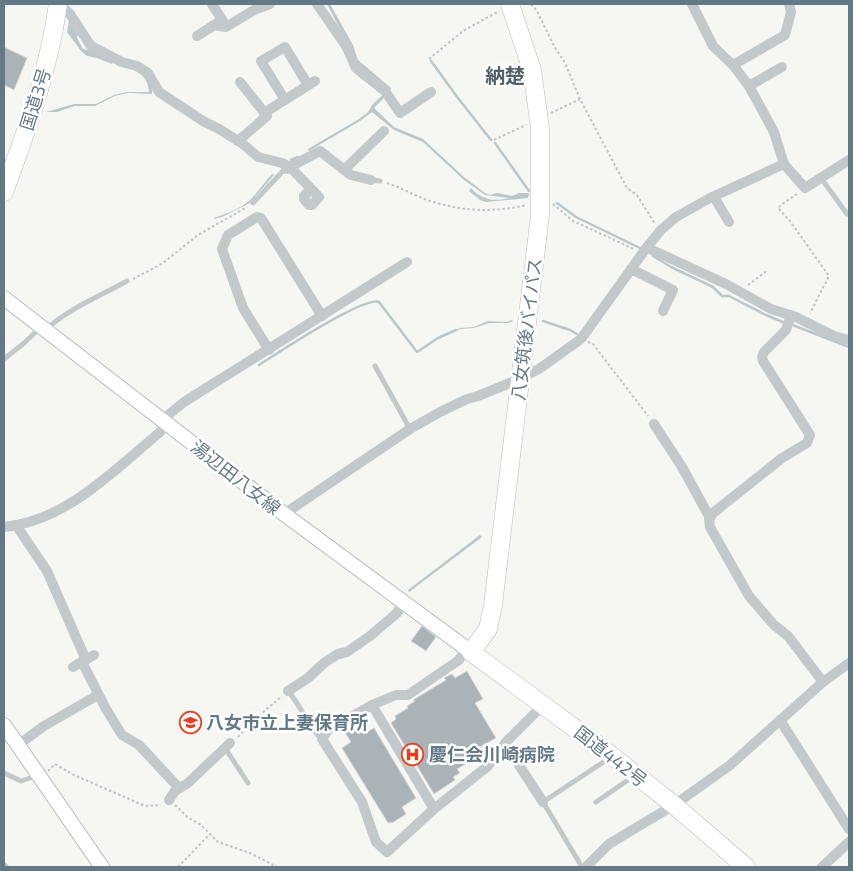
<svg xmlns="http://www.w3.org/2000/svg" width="853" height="871" font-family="'Exo 2','Noto Sans JP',sans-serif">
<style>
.water{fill:#bac8cb}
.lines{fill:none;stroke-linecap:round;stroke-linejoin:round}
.stream{stroke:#bac8cb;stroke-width:2.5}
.building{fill:#aab4b8;stroke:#d8d7d5}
.secondary-casing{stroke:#b5bcbf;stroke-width:16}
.highway-casing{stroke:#b7bbbe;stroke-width:19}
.path{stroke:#bfc1c3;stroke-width:2;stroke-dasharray:2.5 2.5;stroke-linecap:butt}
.lane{stroke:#c3c8ca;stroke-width:5}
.street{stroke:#c3c8ca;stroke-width:10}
.secondary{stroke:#fff;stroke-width:14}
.highway{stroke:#fff;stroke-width:18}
.labels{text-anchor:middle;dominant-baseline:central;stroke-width:5;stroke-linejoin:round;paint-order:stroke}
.street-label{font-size:18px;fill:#637985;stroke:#fff}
.poi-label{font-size:18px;font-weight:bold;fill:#637985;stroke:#fff;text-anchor:start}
.quarter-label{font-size:20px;font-weight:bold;fill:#52616a;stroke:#fff}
</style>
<rect width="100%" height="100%" fill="#f6f6f2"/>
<g class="water">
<path d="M 327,4 L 330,4 L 353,45 L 358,60 L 391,88 L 390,92 L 374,108 L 394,127 L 423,139 L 464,177 L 485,193 L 490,195 L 497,193 L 512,196 L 519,193 L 529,193 L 528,198 L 486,202 L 480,200 L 469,191 L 471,188 C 482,200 494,202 509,198 L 485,195 L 464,180 L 423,142 L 394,130 L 372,112 L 360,121 L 309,151 L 308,149 L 359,119 L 368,112 L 373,104 L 388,90 L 358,64 Z"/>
<path d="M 69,21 L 78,34 L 77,38 L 83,49 L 92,51 L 113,62 L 112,64 L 97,58 L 87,56 L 81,51 L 67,32 Z"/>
<path d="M 117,63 C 124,65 136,67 142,71 C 148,76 153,87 152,94 L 128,93 L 115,96 L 95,106 L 75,106 L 57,112 L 46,112 L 74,104 L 96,104 L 114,95 L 127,92 L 149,92 C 148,73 133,68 116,65 Z"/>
<path d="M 272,174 L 274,175 L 250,203 L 222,217 L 214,219 L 214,218 C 227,213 242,209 252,198 C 259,191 265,181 272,174 Z"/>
<path d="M 512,320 L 513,321 L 508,323 L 489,323 L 474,328 L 461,329 L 454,332 L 453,331 L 460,328 L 474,327 L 488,321 L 506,322 Z"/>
<path d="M 480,535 L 482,537 L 409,592 L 408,590 Z"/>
</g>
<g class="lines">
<g class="stream">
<path d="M 431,61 L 458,98 L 491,140"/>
<path d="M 495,143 L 529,191"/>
<path d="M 291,160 L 298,157"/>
<path d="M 557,203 L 576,217 L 642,249"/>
<path d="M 653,256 L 671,267 L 713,287 L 722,296 L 729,296 L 766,315 L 785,323"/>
<path d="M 543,321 L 570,330 L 577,334"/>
<path d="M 790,324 L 849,347"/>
<path d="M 259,365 C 276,354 364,296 379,302 L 417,352 L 438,338 L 456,330"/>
<path d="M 4,863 L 8,867"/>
</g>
</g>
<g class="building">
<path d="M 4,47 L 27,58 L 14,90 L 4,85 Z"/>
<path d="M 422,626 L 436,637 L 426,651 L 411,641 Z"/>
<path d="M 467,671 L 483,699 L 475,703 L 496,738 L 473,751 L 475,754 L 469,758 L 471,761 L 457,769 L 460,773 L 453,777 L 455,780 L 434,794 L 391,723 L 396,719 L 395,716 L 408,708 L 407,706 L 415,701 L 413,700 L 446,680 L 444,678 L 452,674 L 455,678 Z"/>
<path d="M 356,722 L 363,734 L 374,728 L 416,798 L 402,807 L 406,814 L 392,823 L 391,822 L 388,823 L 342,748 L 351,742 L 343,729 Z"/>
</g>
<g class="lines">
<defs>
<g id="secondary">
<path d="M 4,298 L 284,514 L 471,652"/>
<path d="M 4,725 L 102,867"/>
</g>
<g id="highway">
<path d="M 510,4 L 532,70 L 540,128 L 540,215 L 493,605 L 488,629 L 471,652 L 607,752 L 674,805 L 746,867"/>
<path d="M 4,192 C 27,130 49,69 58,4"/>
</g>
</defs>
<use href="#secondary" class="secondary-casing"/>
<use href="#highway" class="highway-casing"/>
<g class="path">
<path d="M 531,4 L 537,11 L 554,46 L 565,63 L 580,99 L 627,188 L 637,195 L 655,224"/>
<path d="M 429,59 L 463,31 L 499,11"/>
<path d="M 551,113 L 580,99"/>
<path d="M 494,140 L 526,125"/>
<path d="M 387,183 C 403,188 418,198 434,202 C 465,212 496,212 527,205"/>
<path d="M 797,194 L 782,204 L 778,208 L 790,221 L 829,276 L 810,313"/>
<path d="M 553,204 L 573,221 L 634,249"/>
<path d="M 133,279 L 163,263 L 198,235 L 247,207"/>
<path d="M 748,285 L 768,270"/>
<path d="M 588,342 L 593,344 L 648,416"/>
<path d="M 238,737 L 254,720 L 282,696"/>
<path d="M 48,771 L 55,764 L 74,775 L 145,806 L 161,805"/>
<path d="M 175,805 L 187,817 L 201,825 L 218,842 L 250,853 L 277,867"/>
<path d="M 178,867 L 209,835"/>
</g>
<g class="lane">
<path d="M 821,178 L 847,214"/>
<path d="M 371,180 L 380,181"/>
<path d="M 253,203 L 283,171"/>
<path d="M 47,329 C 64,311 104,294 127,281"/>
<path d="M 4,359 L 23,344 L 41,327"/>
<path d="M 375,366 L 410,429"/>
<path d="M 288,691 C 301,706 308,725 321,739"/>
<path d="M 225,748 L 248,783"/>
<path d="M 4,773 L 21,781 L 36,776"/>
<path d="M 596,802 L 628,780 L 632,776"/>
<path d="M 582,867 L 543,802 L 605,761"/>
</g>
<g class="street">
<path d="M 59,4 L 70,14 L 91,46 L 122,62 L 137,66 L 148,73 L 159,92 L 203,121 L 219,129 L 243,144 L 258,157 L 282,163 L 290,167 L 319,197 L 312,205 L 309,205 L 304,199 L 304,196 L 311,189"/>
<path d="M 212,4 L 226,26"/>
<path d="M 317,4 L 346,46 L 356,68 L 385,91 L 400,113 L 431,92"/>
<path d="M 692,4 L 713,46 L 733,65 L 749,86 L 774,132 L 784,164 L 805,188 L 849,160"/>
<path d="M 214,25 L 226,27 L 254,10 L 270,4"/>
<path d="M 197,36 L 219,22"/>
<path d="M 733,65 L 785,35 L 791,12 L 789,4"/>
<path d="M 749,86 L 782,67"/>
<path d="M 285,100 L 261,61 L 285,47 L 308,85"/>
<path d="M 264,113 L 315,81"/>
<path d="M 238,141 L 267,116 L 240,82"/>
<path d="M 286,169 L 320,151 L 351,175 L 371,180"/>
<path d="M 344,170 L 384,131"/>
<path d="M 714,197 L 729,222"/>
<path d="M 648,246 L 652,250 L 726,284 L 771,309 L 796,317 L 834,336 L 849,340"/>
<path d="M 631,269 L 673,290 L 663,311"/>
<path d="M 791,315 L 786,330 L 764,352 L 762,357 L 763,361 L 810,435 L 807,443 L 782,458 L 713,513 L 709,519 L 710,527 L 749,596 L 774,625 L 788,636 L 823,682"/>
<path d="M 269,350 L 243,308 L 222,249 L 228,235 L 257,217 L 261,218 L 322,316"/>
<path d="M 162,420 L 184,402 L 407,262"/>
<path d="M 654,424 L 682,467 L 710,518"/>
<path d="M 284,514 L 410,429 L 440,412 L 467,399 L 478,396 L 510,383 L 539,369 L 581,339 L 647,247 L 661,230 L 676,217 L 710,198 L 784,164"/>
<path d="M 16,525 L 47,571 L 86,660"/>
<path d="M 4,527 C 66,521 113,471 159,433 L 167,424"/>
<path d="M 466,648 L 459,660 L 408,695 L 396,695 L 372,705 L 329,729 L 322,739 L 362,802 L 376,842 L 387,852 L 434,809 L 488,766 L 507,741 L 543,705"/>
<path d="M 82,662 L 106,709 L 122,735 L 139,745 L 179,788"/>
<path d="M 73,667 L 94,655"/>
<path d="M 288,691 L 308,678 L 324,663 L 338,654 L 347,652 L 370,636 L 397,613 L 404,602"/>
<path d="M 372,705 L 434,809"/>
<path d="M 780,720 L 849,829"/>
<path d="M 18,745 L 44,726 L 98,695"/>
<path d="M 503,748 L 515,759 L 543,802"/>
<path d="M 169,800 L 175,791 L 188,783 L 230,743"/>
<path d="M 586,867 L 609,844 L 674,805 L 729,766 L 823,682 L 849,663"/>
<path d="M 822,867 L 849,842"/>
</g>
<use href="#secondary" class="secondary"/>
<use href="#highway" class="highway"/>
</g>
<defs>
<symbol id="school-ring" viewBox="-11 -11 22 22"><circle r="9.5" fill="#fff" stroke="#ed3b1c" stroke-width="1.5"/><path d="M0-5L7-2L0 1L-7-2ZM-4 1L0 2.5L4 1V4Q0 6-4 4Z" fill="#ed3b1c"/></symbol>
<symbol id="hospital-ring" viewBox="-11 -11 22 22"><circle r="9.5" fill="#fff" stroke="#ed3b1c" stroke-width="1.5"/><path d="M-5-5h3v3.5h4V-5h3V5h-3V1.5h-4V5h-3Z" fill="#ed3b1c"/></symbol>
</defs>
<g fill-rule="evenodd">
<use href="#school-ring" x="178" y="710" width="25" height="25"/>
<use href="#hospital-ring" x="400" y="742" width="25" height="25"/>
</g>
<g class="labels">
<g class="street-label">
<text transform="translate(35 99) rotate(-73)">国道3号</text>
<text transform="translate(526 329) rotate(-83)">八女筑後バイパス</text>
<text transform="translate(236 477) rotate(38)">湯辺田八女線</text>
<text transform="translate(611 756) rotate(38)">国道442号</text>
</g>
<g class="poi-label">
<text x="206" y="722">八女市立上妻保育所</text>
<text x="429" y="754">慶仁会川崎病院</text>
</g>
<g class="quarter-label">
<text x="505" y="75">納楚</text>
</g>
</g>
<rect width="853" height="871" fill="none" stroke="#637985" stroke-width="10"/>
</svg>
